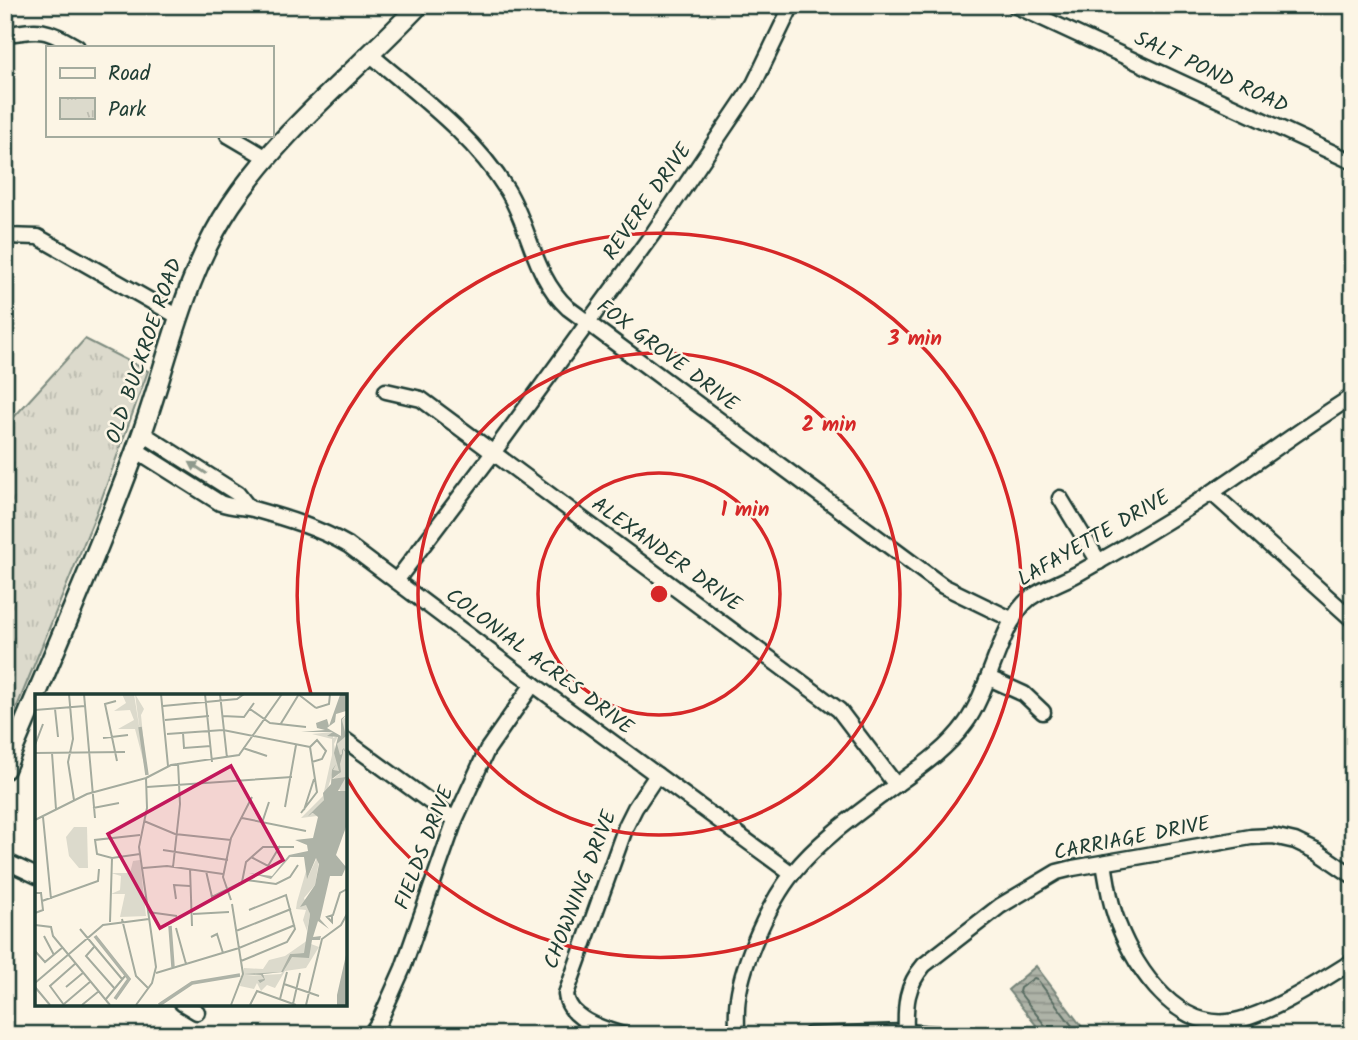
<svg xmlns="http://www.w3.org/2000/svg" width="1358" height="1040" font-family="Kalam,sans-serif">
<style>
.park{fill:url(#park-tufts);stroke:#7e8c80;stroke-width:2}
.water{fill:url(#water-rules);stroke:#758479;stroke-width:2}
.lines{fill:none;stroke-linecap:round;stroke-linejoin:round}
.shore{stroke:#586c62;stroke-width:2}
.minor-casing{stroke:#1f3d34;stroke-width:19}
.major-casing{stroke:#1f3d34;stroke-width:23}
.minor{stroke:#fcf5e5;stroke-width:14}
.major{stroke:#fcf5e5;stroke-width:18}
.oneway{fill:#8e998c}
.ring{fill:none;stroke:#d62828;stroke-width:3.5}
.labels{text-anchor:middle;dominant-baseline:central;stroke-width:5;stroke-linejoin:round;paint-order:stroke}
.street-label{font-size:21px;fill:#1f3d34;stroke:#fcf5e5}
.inset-river{fill:none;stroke:#aeb3a7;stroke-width:3.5}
.inset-road{fill:none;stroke:#a4ab9e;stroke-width:2}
.view{fill:#c2185b;fill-opacity:0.15;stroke:#c2185b;stroke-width:3.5}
.inset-edge{fill:none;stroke:#1f3d34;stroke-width:3.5}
.centre{fill:#d62828;stroke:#fcf5e5;stroke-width:3.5}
.ring-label{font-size:21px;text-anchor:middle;font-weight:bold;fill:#d62828;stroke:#fcf5e5;stroke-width:5;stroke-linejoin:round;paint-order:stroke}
</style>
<defs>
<pattern id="park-tufts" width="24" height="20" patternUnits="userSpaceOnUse" patternTransform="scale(1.75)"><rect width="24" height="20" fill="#dcdacc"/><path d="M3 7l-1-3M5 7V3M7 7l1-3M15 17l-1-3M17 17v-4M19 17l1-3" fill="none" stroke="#bcbcb0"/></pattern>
<pattern id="water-rules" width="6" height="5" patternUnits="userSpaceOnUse" patternTransform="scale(1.75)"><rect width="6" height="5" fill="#aeb3a7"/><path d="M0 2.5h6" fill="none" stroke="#8d9389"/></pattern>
</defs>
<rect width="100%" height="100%" fill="#fcf5e5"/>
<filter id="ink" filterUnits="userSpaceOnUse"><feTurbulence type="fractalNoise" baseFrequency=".0143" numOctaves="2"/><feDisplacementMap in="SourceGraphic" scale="14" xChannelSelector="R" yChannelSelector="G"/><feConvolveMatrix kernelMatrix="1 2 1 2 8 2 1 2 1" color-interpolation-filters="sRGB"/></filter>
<g filter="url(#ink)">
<path class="park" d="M 85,339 L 148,371 L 96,514 L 5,736 L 5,427 Z"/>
<path class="water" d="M 1036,966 L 1088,1035 L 1044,1035 L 1008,990 Z"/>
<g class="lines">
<path class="shore" d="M 1049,1035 L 1047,1028 L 1019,992 L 1020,988 L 1034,978 L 1037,979 L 1079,1035"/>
<defs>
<g id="minor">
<path d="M 1014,5 L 1353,162"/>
<path d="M 5,35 C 41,28 46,29 77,47"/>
<path d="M 371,55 C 419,96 473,135 507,190 C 531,229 533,276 568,308 L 943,586 L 1013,620"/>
<path d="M 228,135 L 267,158"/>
<path d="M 5,236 L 38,237 L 179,317"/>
<path d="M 386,391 L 421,399 L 839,710 L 896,785"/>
<path d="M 142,433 L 238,494 L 249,508"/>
<path d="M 136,450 L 220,503 C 234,508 241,506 253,509 C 285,518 319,528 348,545 L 533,684 L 792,874"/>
<path d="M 1212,493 L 1353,620"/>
<path d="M 1060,498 L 1099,562"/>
<path d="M 396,581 L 493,453 L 654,232 L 754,84 L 792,5"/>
<path d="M 989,678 L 1024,694 L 1043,712"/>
<path d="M 345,740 L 455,820"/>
<path d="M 5,861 L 37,876"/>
<path d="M 1104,863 C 1107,880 1109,898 1115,915 C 1130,961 1172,1028 1228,1022 C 1265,1018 1321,981 1353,961"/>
<path d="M 182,1003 L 197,1012"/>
<path d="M 906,1032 C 905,1005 906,986 924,965 L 1000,906 L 1057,872 L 1073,868 L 1251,837 L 1273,836 L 1295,841 L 1318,852 L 1353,876"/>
<path d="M 370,1035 L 379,1022 L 403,968 L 455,820 L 487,750 L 533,684"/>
<path d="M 623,1035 C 603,1029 568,1019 566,994 L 626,826 L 635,808 L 657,775"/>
<path d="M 737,1035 C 737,1023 736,1010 738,998 C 743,961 770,901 793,873 C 819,841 853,817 885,793 C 913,772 944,753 965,724 C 990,691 1001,620 1030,598 C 1044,588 1062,582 1077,574 C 1106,558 1135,541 1164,523 C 1229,484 1288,437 1353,396"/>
<path d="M 810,1035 L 906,1032 L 947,1035"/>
</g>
<path id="major" d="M 5,769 C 51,659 100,549 141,436 C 169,358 184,275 231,205 C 282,129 357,71 419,5"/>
</defs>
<use href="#minor" class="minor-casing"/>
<use href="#major" class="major-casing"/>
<use href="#minor" class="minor"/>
<use href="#major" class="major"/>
</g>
<defs><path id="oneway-solid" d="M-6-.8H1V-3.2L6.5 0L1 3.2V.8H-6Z" transform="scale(1.75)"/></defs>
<use class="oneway" href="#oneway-solid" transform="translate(198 468) rotate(-147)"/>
</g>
<g class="ring">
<circle cx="659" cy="594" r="121"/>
<circle cx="659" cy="594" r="241"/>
<path d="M311 694A362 362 0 1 1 345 775"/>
</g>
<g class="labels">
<g class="street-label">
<text transform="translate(1211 73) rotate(25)">SALT POND ROAD</text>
<text transform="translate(648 202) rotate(-55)">REVERE DRIVE</text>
<text transform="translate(145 351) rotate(-71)">OLD BUCKROE ROAD</text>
<text transform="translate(667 356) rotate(37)">FOX GROVE DRIVE</text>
<text transform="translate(1094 539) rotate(-30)">LAFAYETTE DRIVE</text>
<text transform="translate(666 555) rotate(36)">ALEXANDER DRIVE</text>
<text transform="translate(539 662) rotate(37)">COLONIAL ACRES DRIVE</text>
<text transform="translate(1132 839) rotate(-11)">CARRIAGE DRIVE</text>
<text transform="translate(425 848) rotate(-69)">FIELDS DRIVE</text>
<text transform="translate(581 890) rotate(-69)">CHOWNING DRIVE</text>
</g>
</g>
<g transform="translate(35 694)">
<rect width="312" height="312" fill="#fcf5e5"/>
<path d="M 39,133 L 52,133 L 53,174 L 44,174 L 34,162 L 31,143 Z" fill="#dcdacc"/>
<path d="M 87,0 L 99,0 L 105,38 L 100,0 L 109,15 L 106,21 L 112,81 L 100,35 L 83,35 L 99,26 L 95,16 L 79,17 L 91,9 ZM 311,23 L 311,97 L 307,99 L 297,86 L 304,80 L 302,50 L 309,43 L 307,26 ZM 298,38 L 298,44 L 303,42 L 299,50 L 304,77 L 297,81 L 289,106 L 278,118 L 282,122 L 266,124 L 288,102 L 297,61 L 297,45 L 277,40 ZM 286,155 L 280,191 L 269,204 L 275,220 L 272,237 L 268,226 L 271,216 L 261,215 L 262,208 L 271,177 L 273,183 ZM 273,246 L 270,259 L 255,260 L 246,278 L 211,282 L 246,280 L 256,263 L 272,262 L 276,250 L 284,253 L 271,274 L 250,277 L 240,294 L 232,291 L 226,297 L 222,289 L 219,295 L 205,292 L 209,274 L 228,275 L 234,266 L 250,262 Z" fill="#dcdacc"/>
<path d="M 105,166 L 111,222 L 85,223 L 90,200 L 76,200 L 85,196 L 86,182 L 76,179 L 95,179 L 98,167 Z" fill="#dcdacc"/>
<path d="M 311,0 L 311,17 L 301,20 L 300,28 L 292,34 L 306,42 L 306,25 L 311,21 L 307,26 L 311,42 L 302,50 L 305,61 L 307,60 L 307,56 L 309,54 L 311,59 L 308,55 L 308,59 L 305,70 L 306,78 L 297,85 L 311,83 L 303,97 L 311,97 L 311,133 L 301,161 L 311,173 L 307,182 L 295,182 L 285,225 L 294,235 L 283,227 L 278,243 L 286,242 L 285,246 L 277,246 L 274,264 L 257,263 L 248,278 L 228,280 L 230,286 L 225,289 L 223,286 L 229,285 L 226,281 L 209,280 L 246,278 L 255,260 L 269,259 L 275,220 L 271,211 L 265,213 L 280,191 L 284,170 L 281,164 L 272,185 L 269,163 L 255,163 L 236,185 L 214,179 L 237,182 L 254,161 L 273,157 L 272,151 L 260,146 L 278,144 L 283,123 L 278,119 L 277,119 L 275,121 L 273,122 L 289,106 L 288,99 L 296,90 L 297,76 L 301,70 L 298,76 L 304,77 L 299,59 L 303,43 L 292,42 L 298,38 L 266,38 L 290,36 L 282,34 L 281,29 L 292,25 L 294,32 L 305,1 ZM 311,261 L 311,311 L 302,311 L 302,301 Z" fill="#aeb3a7"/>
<path class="inset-river" d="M 105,33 L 112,81M 135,232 L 138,273M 60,242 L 94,285 L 80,305M 124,311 L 157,289 L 205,281"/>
<path class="inset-road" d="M 34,0 L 38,45 L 33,68 L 39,106M 49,0 L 60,124M 126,0 L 133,72M 170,0 L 177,68M 185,0 L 192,64M 263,0 L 281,14M 81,7 L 70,10 L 82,67M 128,12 L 202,5 L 209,0M 281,14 L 294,10 L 295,0M 20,15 L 23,43M 215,15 L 235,29 L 271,33M 0,16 L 50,12M 187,22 L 209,23 L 219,9M 130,26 L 174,22M 245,31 L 264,0M 148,39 L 149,54 L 176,52M 132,40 L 188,36 L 275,53M 68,44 L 93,41M 0,51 L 8,30M 275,53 L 282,46 L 291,57 L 287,65 L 277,68M 208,54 L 232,62M 0,59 L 90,58M 17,59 L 21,115M 111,84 L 136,71 L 204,61 L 247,0M 112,93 L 257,83M 250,113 L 261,51M 58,114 L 84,109M 269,116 L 279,85M 266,119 L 282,98 L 275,53M 8,123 L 16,205M 207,124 L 271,137M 0,126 L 52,100 L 111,84 L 112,114 L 104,153 L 121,273 L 117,289 L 101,311M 109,127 L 140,140 L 196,146M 227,129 L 234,108M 128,156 L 193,166M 105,160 L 77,164 L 62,160 L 60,146 L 105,141M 216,163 L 233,172 L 245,152M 138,173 L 145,110 L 143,69M 108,174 L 132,172 L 188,180M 155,175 L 157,232M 171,177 L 177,203 L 211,186 L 241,190 L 255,183 L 263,171M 207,188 L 211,168 L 228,153 L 259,153M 0,199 L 6,199 L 8,216 L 0,219M 141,205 L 139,191 L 155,192M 196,206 L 188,183 L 196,144 L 217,103M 7,207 L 63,187 L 64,175M 113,218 L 142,222M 158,220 L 194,218M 297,222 L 297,228 L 292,223 L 298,221 L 305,199 L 312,195M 87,225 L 101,282 L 113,294M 75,228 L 77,164M 0,231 L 16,233 L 18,242 L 75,311M 141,234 L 151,270M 45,235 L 87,285M 201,237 L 256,215M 9,242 L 19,261M 176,243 L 182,240 L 188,259M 59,253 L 51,262 L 80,295M 0,257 L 10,268 L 28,253M 206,267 L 252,248 L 260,235 L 251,201 L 214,216M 121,279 L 204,254 L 260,231M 0,289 L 68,231 L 114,225M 249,290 L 284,302M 0,293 L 15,311M 31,293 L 49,278M 71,305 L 90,282M 245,305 L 252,278M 29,310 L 56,287M 258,310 L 265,279M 29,311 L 15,292 L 41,269M 47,311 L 64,297M 196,311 L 208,280 L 197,210M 215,311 L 222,297 L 261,311M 271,311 L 287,245 L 306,231 L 312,220"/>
<path class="view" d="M 196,72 L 248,166 L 125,234 L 73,140 Z"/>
<rect width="312" height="312" class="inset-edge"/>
</g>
<circle cx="659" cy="594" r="10" class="centre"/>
<g class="ring-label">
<text x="915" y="345">3 min</text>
<text x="829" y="431">2 min</text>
<text x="745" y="516">1 min</text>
</g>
<rect width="1358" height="1040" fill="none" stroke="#fcf5e5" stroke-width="28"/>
<rect x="14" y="14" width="1330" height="1012" fill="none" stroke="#1f3d34" stroke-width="2.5" filter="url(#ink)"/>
<rect x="46" y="46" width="228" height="91" fill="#fcf5e5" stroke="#a4ab9e" stroke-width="2"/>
<rect x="60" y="68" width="35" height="10" fill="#fcf5e5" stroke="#a4ab9e" stroke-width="2"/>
<text x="108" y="80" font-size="21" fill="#1f3d34">Road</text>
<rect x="60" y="98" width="35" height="21" fill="url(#park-tufts)" stroke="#a4ab9e" stroke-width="2"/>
<text x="108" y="116" font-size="21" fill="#1f3d34">Park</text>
</svg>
